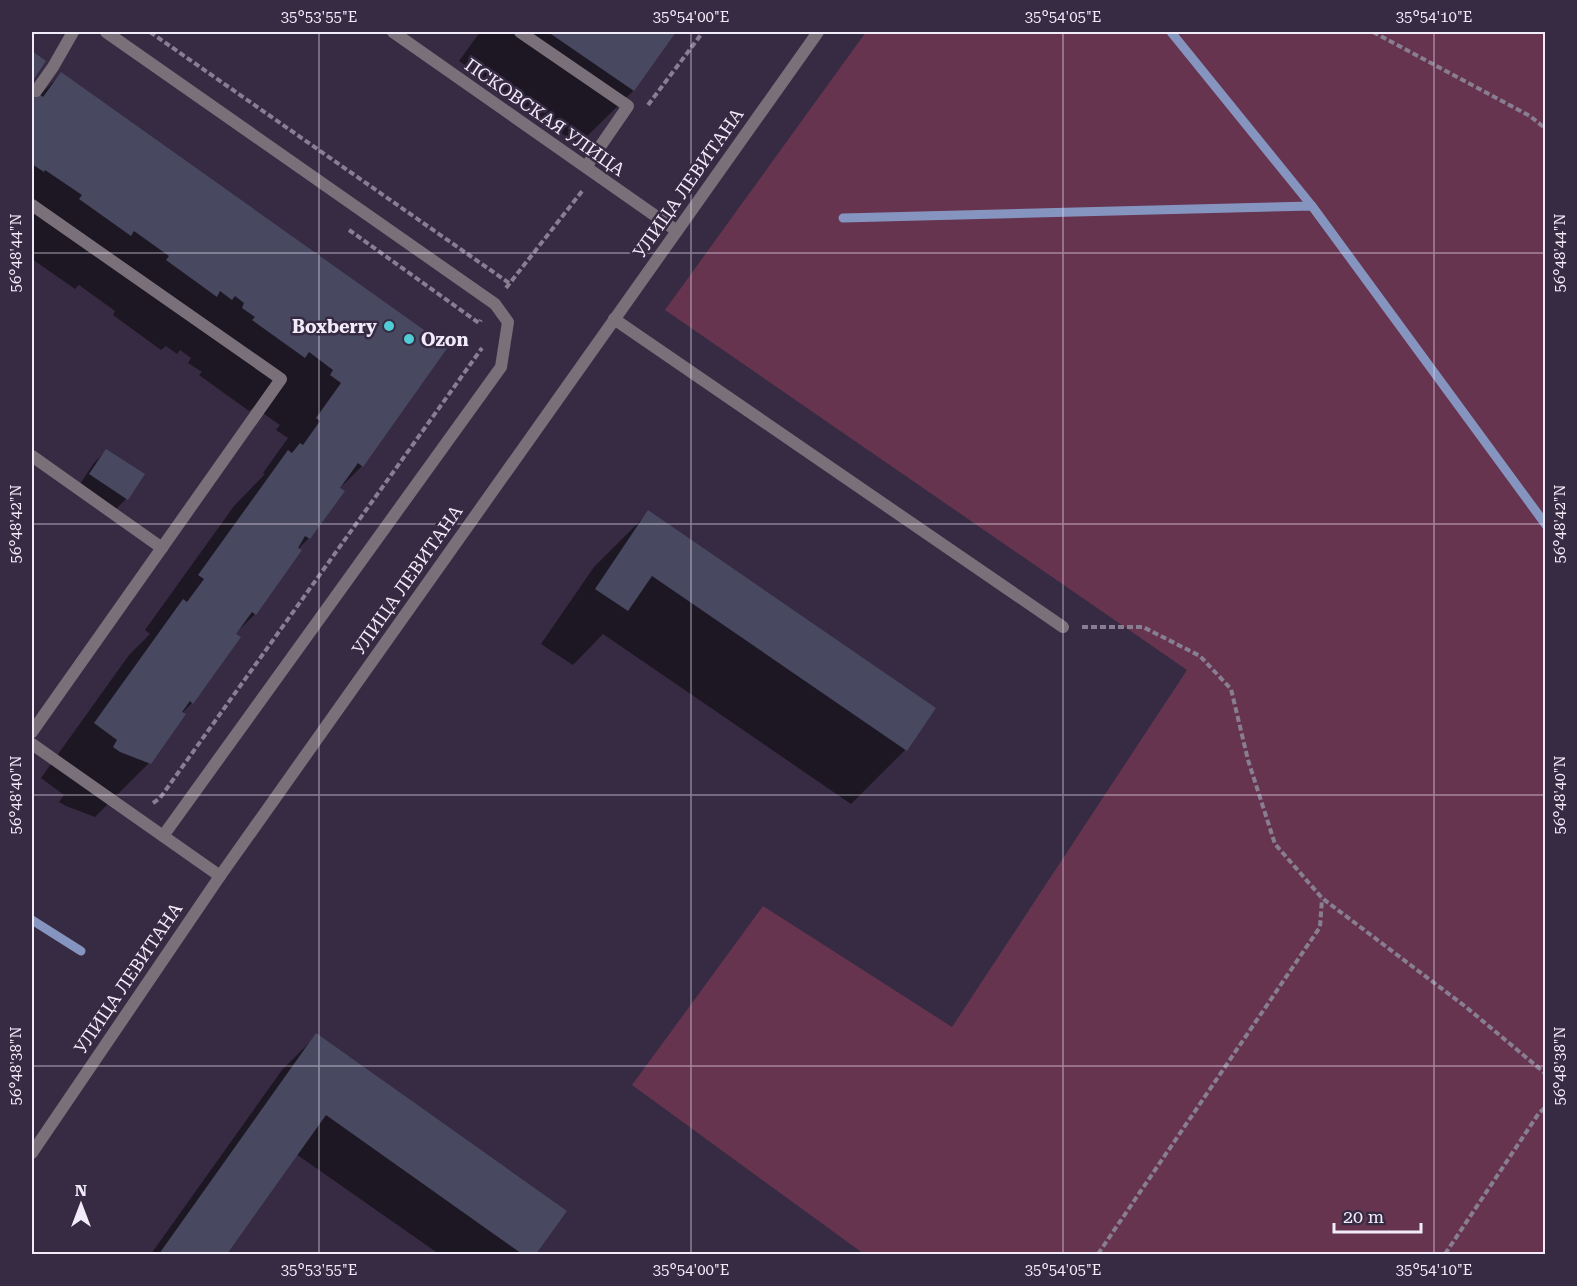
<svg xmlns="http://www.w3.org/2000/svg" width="1577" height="1286" font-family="'Roboto Serif',serif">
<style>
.green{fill:#67344f}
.shadow{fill:#0007}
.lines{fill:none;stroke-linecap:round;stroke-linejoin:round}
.stream{stroke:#8695c0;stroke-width:9}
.building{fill:#484861}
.path{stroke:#887e92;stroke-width:4;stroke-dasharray:6 3;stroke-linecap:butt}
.service{stroke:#7a7079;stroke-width:12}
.minor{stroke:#7a7079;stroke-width:12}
.ticks{fill:none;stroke:#f2ebfa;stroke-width:1.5;stroke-opacity:0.45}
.poi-dot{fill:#51ccd5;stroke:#362b42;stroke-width:2}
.labels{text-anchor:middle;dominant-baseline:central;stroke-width:5;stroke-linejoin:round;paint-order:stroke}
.street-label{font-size:18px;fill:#f2ebfa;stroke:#362b42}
.poi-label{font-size:18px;font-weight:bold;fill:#f2ebfa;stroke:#362b42;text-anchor:end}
.neatline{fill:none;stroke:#f2ebfa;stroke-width:2}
.ticks-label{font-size:15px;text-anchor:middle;fill:#f2ebfa}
</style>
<rect width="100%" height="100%" fill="#362b42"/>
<path class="green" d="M 866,32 L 1545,32 L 1545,1254 L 864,1254 L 632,1085 L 763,906 L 952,1027 L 1187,670 L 665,310 Z"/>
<g class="shadow">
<path d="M 480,32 L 674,32 L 633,91 L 578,145 L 459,61 Z"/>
<path d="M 61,74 L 446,347 L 362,466 L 339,489 L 342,491 L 309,538 L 298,549 L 255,614 L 234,635 L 192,703 L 182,713 L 149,763 L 95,817 L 66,806 L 59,802 L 64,795 L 41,778 L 129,655 L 150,634 L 145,630 L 234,506 L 265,474 L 263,473 L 288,438 L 276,430 L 280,425 L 254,407 L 249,411 L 199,375 L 202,372 L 188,363 L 191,358 L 180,350 L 177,354 L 166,346 L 161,350 L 113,315 L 115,311 L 79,285 L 75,289 L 32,259 L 32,90 L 39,96 Z"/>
<path d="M 107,450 L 126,499 L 114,511 L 78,487 L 94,463 Z"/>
<path d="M 649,512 L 934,708 L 905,750 L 851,804 L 603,634 L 573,665 L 541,644 L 594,567 Z"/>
<path d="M 317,1035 L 565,1211 L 535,1254 L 439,1254 L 296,1154 L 225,1254 L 151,1254 L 282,1070 Z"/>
</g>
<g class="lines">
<g class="stream">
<path d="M 1171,32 L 1312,206"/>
<path d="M 843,218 L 1312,206 L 1546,525"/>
<path d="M 32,920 L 81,951"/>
</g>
</g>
<g class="building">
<path d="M 548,32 L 676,32 L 634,91 Z"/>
<path d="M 32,51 L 46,61 L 32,82 Z"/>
<path d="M 61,72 L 448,347 L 363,467 L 358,463 L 348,477 L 340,488 L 345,491 L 310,539 L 305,536 L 298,548 L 302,550 L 256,615 L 252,612 L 236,634 L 241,637 L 193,704 L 190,701 L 182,712 L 186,714 L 151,764 L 120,752 L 113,747 L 117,740 L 94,723 L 183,599 L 187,602 L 204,579 L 198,575 L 288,450 L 292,453 L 300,443 L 303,445 L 320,421 L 316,418 L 341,383 L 330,375 L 333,370 L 309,352 L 305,358 L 252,320 L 255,317 L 242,308 L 244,303 L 235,296 L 232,300 L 220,291 L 217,297 L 166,260 L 169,256 L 134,231 L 131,236 L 79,199 L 82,195 L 45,170 L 44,172 L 32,164 L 32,88 L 43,97 Z"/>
<path d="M 106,449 L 145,474 L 128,500 L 89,474 Z"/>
<path d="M 648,510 L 936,708 L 907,751 L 652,576 L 628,611 L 595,589 Z"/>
<path d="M 316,1033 L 567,1211 L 536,1254 L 522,1254 L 326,1115 L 227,1254 L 159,1254 Z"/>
</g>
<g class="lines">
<g class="path">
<path d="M 150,32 L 509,283"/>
<path d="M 1373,32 L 1530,116 L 1546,129"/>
<path d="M 648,105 L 703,32"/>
<path d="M 349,230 L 479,323 L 481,320"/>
<path d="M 506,288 L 583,190"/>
<path d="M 1082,627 L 1143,627 L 1200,656 L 1231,689 L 1248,760 L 1275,844 L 1322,898 L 1466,1007 L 1546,1074"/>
<path d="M 153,803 L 160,798 L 482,348"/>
<path d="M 1098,1254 L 1320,927 L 1322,899"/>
<path d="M 1445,1254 L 1539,1113 L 1546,1107"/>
</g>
<g class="service">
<path d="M 106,32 L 495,304 L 508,322 L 501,367 L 163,836"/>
<path d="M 520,32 L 628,106 L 586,167"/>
<path d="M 36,91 L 53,67 L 73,32"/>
<path d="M 32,205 L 281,379 L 32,732"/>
<path d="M 614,319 L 1063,627"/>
<path d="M 32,456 L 162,548"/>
<path d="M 32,744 L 220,876"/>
</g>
<g class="minor">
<path d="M 393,32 L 677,231"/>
<path d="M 32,1153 L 220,876 L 818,32"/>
</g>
</g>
<path class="ticks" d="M 319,32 L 319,1254M 691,32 L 691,1254M 1063,32 L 1063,1254M 1434,32 L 1434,1254M 32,253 L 1546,253M 32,524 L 1546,524M 32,795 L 1546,795M 32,1066 L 1546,1066"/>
<g class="poi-dot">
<circle cx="389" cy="326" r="6"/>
<circle cx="409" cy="339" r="6"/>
</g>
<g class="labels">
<g class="street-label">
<text transform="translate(545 117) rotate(35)">ПСКОВСКАЯ УЛИЦА</text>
<text transform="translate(688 183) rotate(-55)">УЛИЦА ЛЕВИТАНА</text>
<text transform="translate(407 580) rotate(-55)">УЛИЦА ЛЕВИТАНА</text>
<text transform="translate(128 978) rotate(-56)">УЛИЦА ЛЕВИТАНА</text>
</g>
<g class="poi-label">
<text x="377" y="326">Boxberry</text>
<text x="421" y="339" text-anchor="start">Ozon</text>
</g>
</g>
<rect width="1577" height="1286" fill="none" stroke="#362b42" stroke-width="66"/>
<g transform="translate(81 1205)" stroke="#362b42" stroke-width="4.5" paint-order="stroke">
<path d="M0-4.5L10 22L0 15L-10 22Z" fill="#f2ebfa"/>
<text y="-9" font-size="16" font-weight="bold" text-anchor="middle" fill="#f2ebfa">N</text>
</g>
<path d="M1334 1223v9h87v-9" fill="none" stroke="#f2ebfa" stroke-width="3"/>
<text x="1343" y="1223" font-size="18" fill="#f2ebfa" stroke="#362b42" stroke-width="4.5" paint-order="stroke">20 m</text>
<rect x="33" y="33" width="1511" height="1220" class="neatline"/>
<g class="ticks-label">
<text x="319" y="22">35°53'55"E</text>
<text x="691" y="22">35°54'00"E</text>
<text x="1063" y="22">35°54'05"E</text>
<text x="1434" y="22">35°54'10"E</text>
<text transform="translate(16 253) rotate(-90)" y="5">56°48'44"N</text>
<text transform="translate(1560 253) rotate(-90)" y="5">56°48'44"N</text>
<text transform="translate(16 524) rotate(-90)" y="5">56°48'42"N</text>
<text transform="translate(1560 524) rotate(-90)" y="5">56°48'42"N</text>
<text transform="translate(16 795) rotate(-90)" y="5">56°48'40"N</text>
<text transform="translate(1560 795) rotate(-90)" y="5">56°48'40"N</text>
<text transform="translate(16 1066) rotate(-90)" y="5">56°48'38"N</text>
<text transform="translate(1560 1066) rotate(-90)" y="5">56°48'38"N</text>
<text x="319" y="1275">35°53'55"E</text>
<text x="691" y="1275">35°54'00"E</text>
<text x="1063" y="1275">35°54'05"E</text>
<text x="1434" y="1275">35°54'10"E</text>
</g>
</svg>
